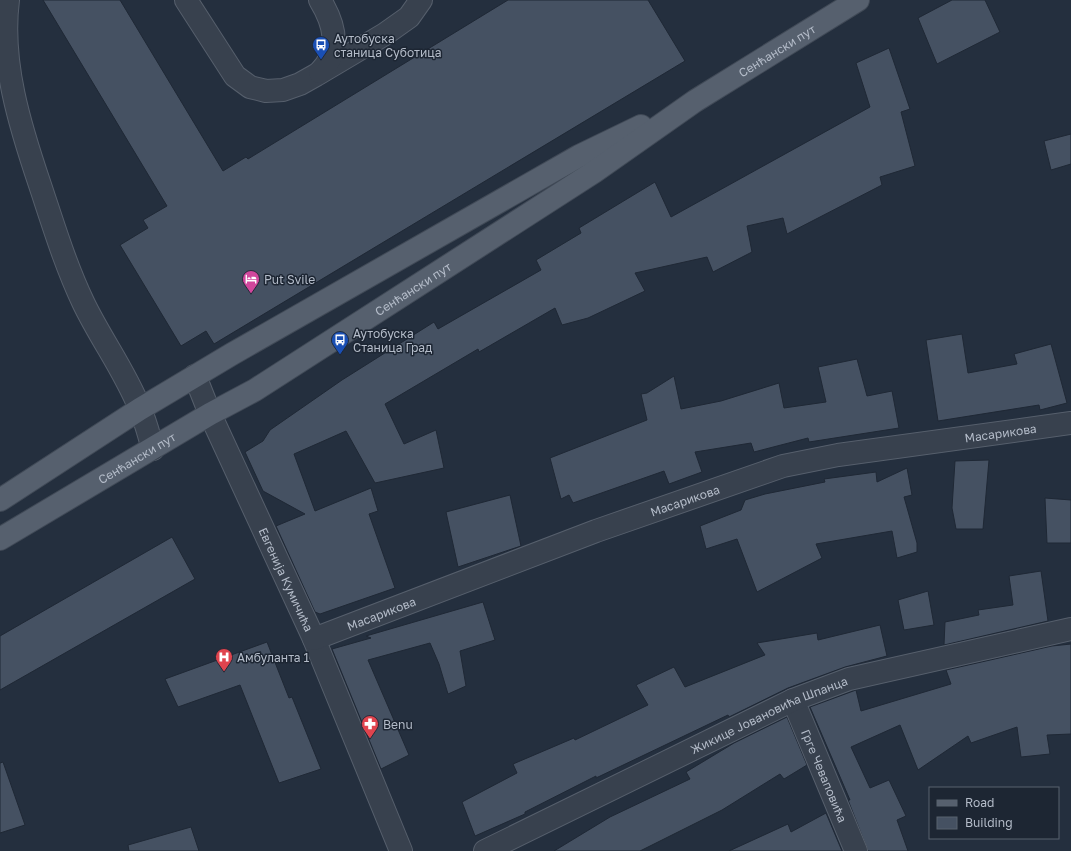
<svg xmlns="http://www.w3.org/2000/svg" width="1071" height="851" font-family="'Golos Text',sans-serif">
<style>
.building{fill:#455162;stroke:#1f2835}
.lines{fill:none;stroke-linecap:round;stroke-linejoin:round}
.minor-casing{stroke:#565f6c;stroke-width:24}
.major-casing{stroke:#414a57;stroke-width:24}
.minor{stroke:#38414e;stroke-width:22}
.major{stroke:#56606e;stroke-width:22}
.labels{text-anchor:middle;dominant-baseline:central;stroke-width:3;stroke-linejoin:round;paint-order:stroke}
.poi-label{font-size:12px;fill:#b4bcc9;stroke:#1d2633;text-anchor:start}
.street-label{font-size:12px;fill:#b4bcc9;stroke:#1d2633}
</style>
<rect width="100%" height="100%" fill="#242f3e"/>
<g class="building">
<path d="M 43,0 L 120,0 L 223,171 L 246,157 L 248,159 L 508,0 L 648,0 L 685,61 L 214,344 L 206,331 L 181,346 L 120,245 L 148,228 L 143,220 L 167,206 Z"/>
<path d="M 952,0 L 985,0 L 1000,32 L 937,64 L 918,18 Z"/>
<path d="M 889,48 L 910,109 L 901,112 L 915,166 L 880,177 L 882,185 L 787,234 L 783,218 L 747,226 L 752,252 L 713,272 L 707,257 L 635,273 L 645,291 L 588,318 L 562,325 L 555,308 L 479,352 L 478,349 L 385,404 L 404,444 L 436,430 L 444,468 L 375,483 L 346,431 L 294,454 L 315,511 L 371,488 L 378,511 L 369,514 L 395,588 L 320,614 L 315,612 L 276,526 L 305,514 L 263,491 L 245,452 L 263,441 L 270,430 L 342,380 L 434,322 L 438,329 L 541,270 L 536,260 L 581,233 L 579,228 L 655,182 L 671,217 L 870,107 L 856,63 Z"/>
<path d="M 1071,134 L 1071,164 L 1051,170 L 1044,141 Z"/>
<path d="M 962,334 L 968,373 L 1017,364 L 1014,354 L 1051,344 L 1067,403 L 1040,410 L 1039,405 L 938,421 L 926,340 Z"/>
<path d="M 857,359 L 867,396 L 892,391 L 899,428 L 809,442 L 808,438 L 754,452 L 751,443 L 695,452 L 702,472 L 669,484 L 664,471 L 573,503 L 569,495 L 561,499 L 550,458 L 647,420 L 641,394 L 647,393 L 674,376 L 681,409 L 721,401 L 779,383 L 784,408 L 826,402 L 818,367 Z"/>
<path d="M 989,460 L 983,529 L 956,529 L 952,508 L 955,461 Z"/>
<path d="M 907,468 L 912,495 L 904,497 L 917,543 L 917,552 L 897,558 L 892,531 L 816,544 L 822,558 L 757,592 L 737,539 L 706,549 L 700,526 L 741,510 L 745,500 L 765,494 L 825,482 L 824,479 L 876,472 L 877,482 Z"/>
<path d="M 510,495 L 521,546 L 458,567 L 446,512 Z"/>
<path d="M 1045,498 L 1071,500 L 1071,543 L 1047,543 Z"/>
<path d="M 172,537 L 195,579 L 0,690 L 0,636 Z"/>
<path d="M 1041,571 L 1048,621 L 944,645 L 945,622 L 979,615 L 978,610 L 1013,605 L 1009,576 Z"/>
<path d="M 928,591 L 934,625 L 904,630 L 898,600 Z"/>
<path d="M 483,602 L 495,640 L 460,651 L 466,686 L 448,694 L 439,664 L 430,643 L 368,660 L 409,755 L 381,769 L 332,649 L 371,638 L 366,636 Z"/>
<path d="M 880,625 L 887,656 L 845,667 L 788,688 L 729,717 L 728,715 L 596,778 L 596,776 L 525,812 L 525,814 L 475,836 L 462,802 L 517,773 L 513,764 L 574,738 L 575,740 L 648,705 L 636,685 L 674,667 L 685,687 L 765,655 L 757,643 L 817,633 L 818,640 Z"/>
<path d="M 267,642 L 289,698 L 292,697 L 321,769 L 279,783 L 240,685 L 178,707 L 165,679 Z"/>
<path d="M 1071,644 L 1071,734 L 1047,735 L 1050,754 L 1021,757 L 1017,727 L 971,743 L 968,736 L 918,770 L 900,725 L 851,747 L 870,788 L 889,780 L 906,816 L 897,820 L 908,851 L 868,851 L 848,800 L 850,800 L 810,707 L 856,690 L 861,711 L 951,684 L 946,670 L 1052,646 Z"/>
<path d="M 787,717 L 807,765 L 784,779 L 780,774 L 722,810 L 640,851 L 554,851 L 610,817 L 690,779 L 686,772 L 734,743 Z"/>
<path d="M 3,762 L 25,825 L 0,833 L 0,763 Z"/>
<path d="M 826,813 L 842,851 L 729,851 L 788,824 L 791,832 Z"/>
<path d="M 191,827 L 199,851 L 129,851 L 128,845 Z"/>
</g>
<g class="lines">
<defs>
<g id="minor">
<path d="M 8,0 C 0,62 20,126 40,185 C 53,224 65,264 83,302 C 100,338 125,371 140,409 C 146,422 149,436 153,449"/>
<path d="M 186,0 L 235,76 L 250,87 L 266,91 L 283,90 L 300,84 L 316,75 L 385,34 L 409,17 L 421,0"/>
<path d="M 320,72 C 342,50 334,23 320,0"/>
<path id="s1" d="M 195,376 L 210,414 L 314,639 L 401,851"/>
<path id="s2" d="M 314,639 L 596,531 L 783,466 L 838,455 L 1071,423"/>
<path id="s3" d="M 793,700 L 856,851"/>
<path id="s4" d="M 485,851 L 793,700 L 849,679 L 1071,629"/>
</g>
<g id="major">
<path d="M 0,500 L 140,409 L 232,354 L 579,156 L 641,126"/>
<path id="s5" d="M 0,539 L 210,414 L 255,390 L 594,172 L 695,101 L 858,0"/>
</g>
</defs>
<use href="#minor" class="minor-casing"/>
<use href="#major" class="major-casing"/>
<use href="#minor" class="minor"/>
<use href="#major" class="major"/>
</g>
<defs>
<symbol id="bus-pin" viewBox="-11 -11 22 30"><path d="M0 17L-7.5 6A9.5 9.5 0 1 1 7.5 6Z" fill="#1a4fb4" stroke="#1d2633"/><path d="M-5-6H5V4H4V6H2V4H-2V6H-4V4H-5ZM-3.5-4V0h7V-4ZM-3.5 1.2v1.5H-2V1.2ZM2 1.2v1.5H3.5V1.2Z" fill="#fff"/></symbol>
<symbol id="hotel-pin" viewBox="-11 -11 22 30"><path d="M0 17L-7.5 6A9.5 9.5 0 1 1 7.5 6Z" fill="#d1479c" stroke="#1d2633"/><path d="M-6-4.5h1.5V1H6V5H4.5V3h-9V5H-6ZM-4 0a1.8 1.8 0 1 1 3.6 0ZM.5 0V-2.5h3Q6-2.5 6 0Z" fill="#fff"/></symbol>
<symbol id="hospital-pin" viewBox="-11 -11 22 30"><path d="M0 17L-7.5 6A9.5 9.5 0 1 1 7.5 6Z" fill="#e0444e" stroke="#1d2633"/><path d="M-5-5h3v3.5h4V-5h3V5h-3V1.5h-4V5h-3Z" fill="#fff"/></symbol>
<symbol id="pharmacy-pin" viewBox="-11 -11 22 30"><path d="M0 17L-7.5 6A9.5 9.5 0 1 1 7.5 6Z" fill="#e0444e" stroke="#1d2633"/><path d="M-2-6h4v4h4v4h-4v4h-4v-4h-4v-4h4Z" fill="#fff"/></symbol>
</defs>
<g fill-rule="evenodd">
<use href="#bus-pin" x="311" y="35" width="20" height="27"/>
<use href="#hotel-pin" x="241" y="269" width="20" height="27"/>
<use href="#bus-pin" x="330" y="330" width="20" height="27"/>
<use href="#hospital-pin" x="214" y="647" width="20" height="27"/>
<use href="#pharmacy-pin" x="360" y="714" width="20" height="27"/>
</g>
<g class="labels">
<g class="poi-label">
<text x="334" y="38">Аутобуска<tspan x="334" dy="14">станица Суботица</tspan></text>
<text x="264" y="279">Put Svile</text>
<text x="353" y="333">Аутобуска<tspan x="353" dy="14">Станица Град</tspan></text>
<text x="237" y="657">Амбуланта 1</text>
<text x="383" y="724">Benu</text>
</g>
<g class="street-label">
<text stroke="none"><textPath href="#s5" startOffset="918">Сенћански пут</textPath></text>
<text stroke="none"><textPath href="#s5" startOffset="483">Сенћански пут</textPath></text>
<text stroke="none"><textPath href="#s2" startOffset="720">Масарикова</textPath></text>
<text stroke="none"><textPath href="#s5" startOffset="159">Сенћански пут</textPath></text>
<text stroke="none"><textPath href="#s2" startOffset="396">Масарикова</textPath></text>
<text stroke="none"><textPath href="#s1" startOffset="223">Евгенија Кумичића</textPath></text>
<text stroke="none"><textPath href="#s2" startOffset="72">Масарикова</textPath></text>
<text stroke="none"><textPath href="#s4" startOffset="315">Жикице Јовановића Шпанца</textPath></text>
<text stroke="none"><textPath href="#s3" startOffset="82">Грге Чеваповића</textPath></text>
</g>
</g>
<rect x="929" y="787" width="130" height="52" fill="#1d2633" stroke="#59626f"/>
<rect x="937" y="800" width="20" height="6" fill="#56606e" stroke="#59626f"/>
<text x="965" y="807" font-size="12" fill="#b4bcc9">Road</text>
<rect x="937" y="817" width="20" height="12" fill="#455162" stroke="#59626f"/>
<text x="965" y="827" font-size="12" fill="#b4bcc9">Building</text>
</svg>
